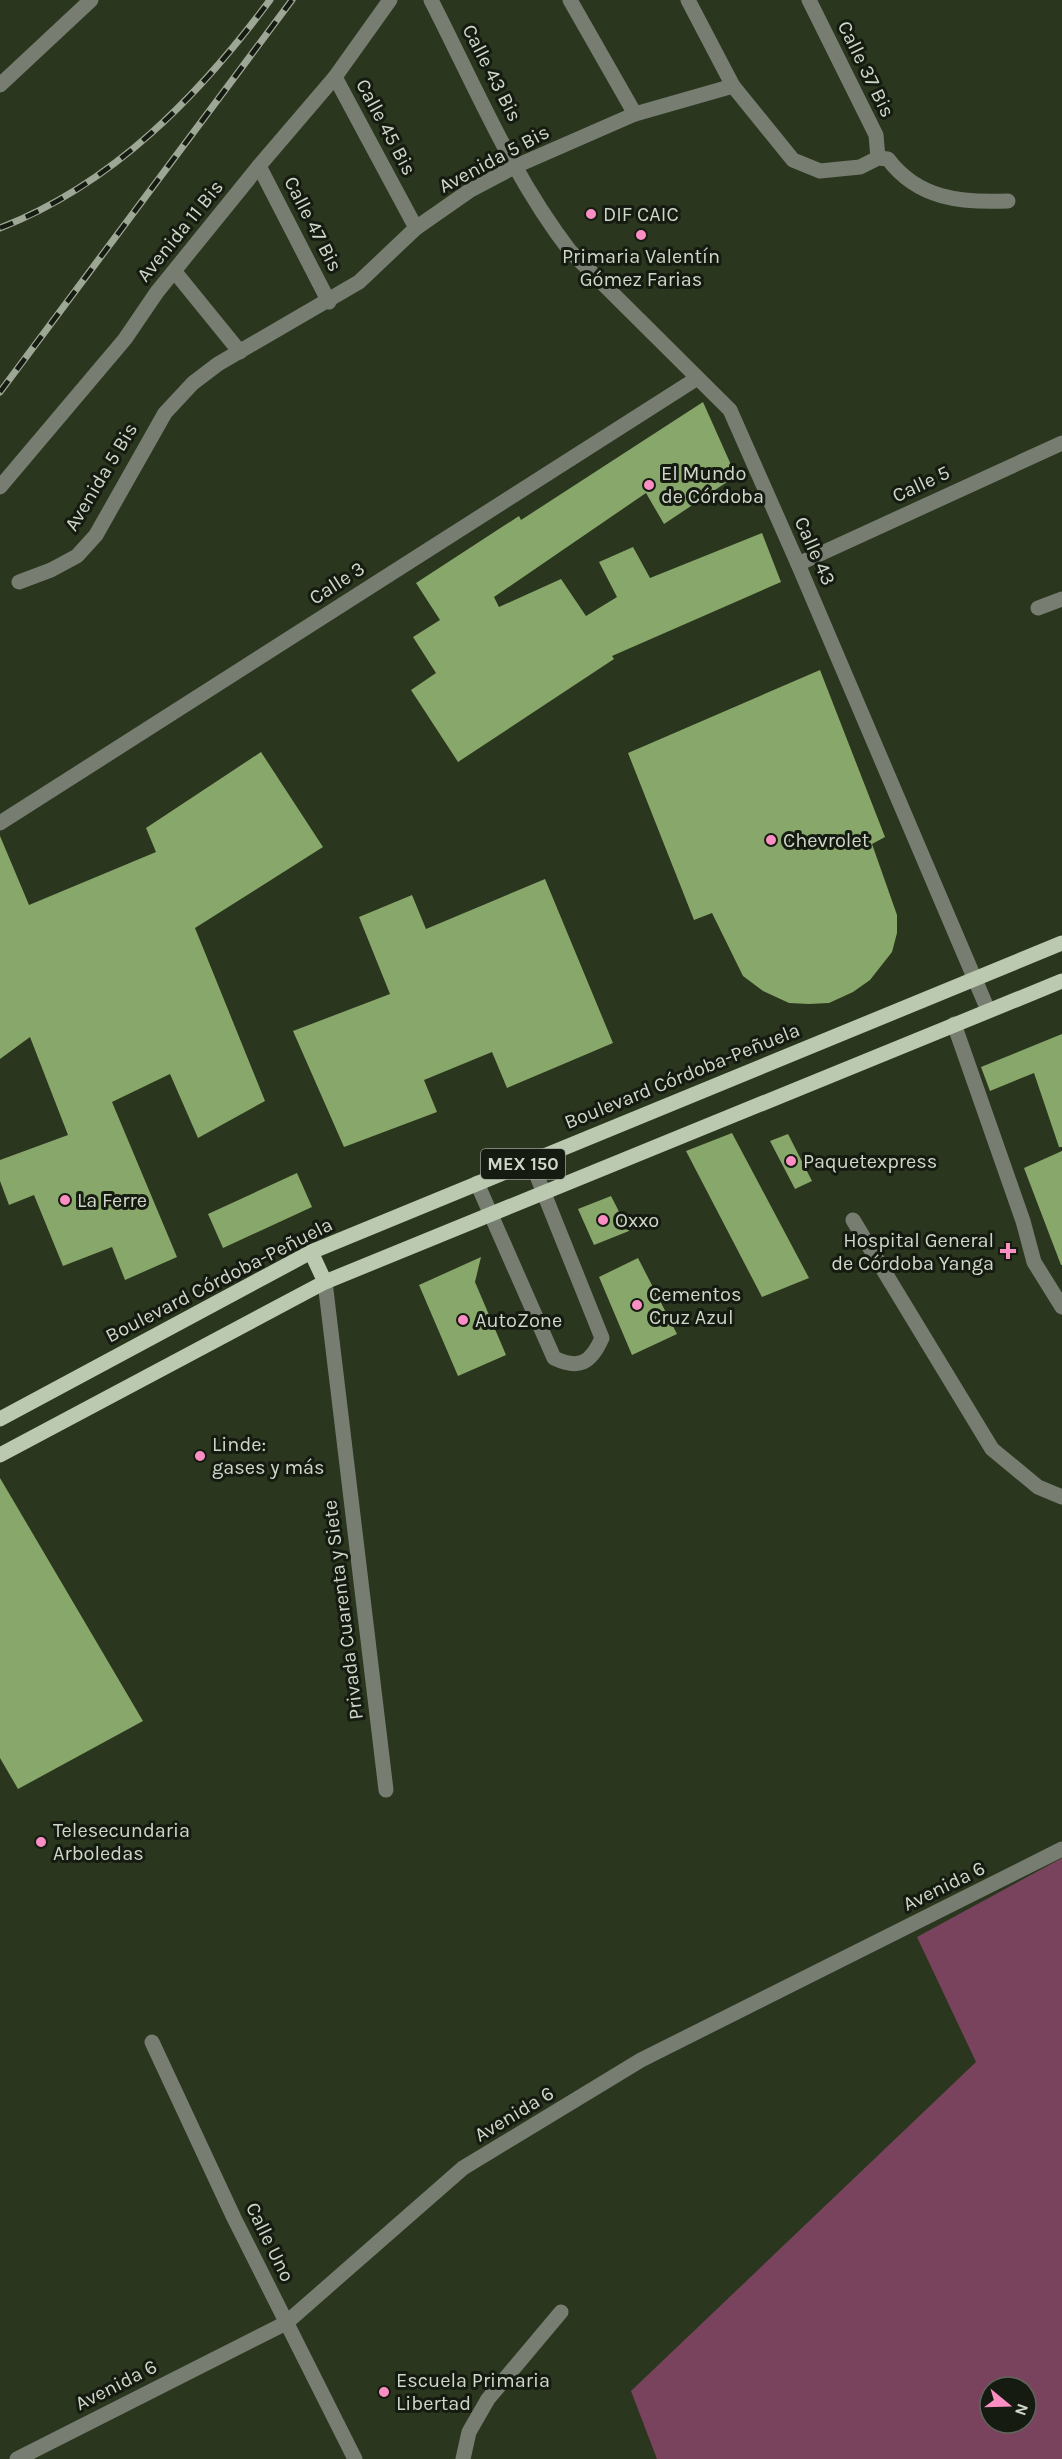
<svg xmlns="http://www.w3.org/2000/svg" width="1062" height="2459" font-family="Karla,sans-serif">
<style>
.green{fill:#79435d;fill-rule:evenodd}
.building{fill:#88a76a}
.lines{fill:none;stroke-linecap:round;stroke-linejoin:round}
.minor{stroke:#777d71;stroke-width:15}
.major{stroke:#bcc9b1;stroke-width:15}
.rail-casing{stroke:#9ea796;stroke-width:7}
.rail{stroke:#161b11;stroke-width:4.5;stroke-dasharray:14;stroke-linecap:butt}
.poi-dot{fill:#fb8fc3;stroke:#161b11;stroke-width:2}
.labels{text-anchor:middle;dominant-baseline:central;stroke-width:6;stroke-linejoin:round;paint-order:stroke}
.shield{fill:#161b11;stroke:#989f92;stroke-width:1.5}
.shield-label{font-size:18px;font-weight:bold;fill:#cfd7c9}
.street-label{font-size:20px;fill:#cfd7c9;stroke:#161b11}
.poi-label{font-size:20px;fill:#cfd7c9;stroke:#161b11;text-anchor:start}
</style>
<rect width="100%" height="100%" fill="#2a361e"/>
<path class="green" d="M 1062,1858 L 1062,2459 L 657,2459 L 631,2391 L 976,2062 L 917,1937 ZM 990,2387 L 1026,2387 L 1026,2423 L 990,2423 Z"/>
<g class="building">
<path d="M 703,402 L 736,476 L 664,524 L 646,493 L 494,597 L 499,607 L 561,579 L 586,616 L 617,597 L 599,562 L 633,547 L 650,578 L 762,533 L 781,582 L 612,656 L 614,659 L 458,762 L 411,690 L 436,673 L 413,637 L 440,620 L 416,583 L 519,516 L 521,520 Z"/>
<path d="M 820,670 L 885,837 L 872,844 L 897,915 L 897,933 L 892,952 L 870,980 L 853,992 L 829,1003 L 809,1004 L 789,1003 L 763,991 L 743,976 L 712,913 L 694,920 L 628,753 Z"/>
<path d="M 261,752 L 323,847 L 195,928 L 265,1101 L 198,1138 L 170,1074 L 112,1102 L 177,1257 L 125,1280 L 112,1247 L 63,1266 L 34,1195 L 9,1205 L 0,1181 L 0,1160 L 68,1135 L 30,1037 L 0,1059 L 0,836 L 29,905 L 156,852 L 146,828 Z"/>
<path d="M 545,879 L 613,1043 L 507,1088 L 492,1052 L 424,1080 L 437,1112 L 344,1147 L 293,1031 L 390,994 L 359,917 L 412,895 L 426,929 Z"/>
<path d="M 1062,1034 L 1062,1147 L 1059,1147 L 1034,1073 L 990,1091 L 981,1067 Z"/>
<path d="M 732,1133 L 809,1278 L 762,1297 L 686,1151 Z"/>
<path d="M 788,1134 L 812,1181 L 795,1189 L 770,1141 Z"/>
<path d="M 1062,1151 L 1062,1265 L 1061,1265 L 1024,1168 Z"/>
<path d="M 297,1173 L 312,1207 L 223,1248 L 208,1214 Z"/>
<path d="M 611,1196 L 629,1231 L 594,1245 L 578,1209 Z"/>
<path d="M 481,1257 L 475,1282 L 506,1355 L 458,1376 L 419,1285 Z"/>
<path d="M 638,1258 L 677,1334 L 632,1355 L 599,1277 Z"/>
<path d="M 0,1478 L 143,1721 L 18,1789 L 0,1758 Z"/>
</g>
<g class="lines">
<g class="minor">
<path d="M 431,0 C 474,84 512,176 570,251 L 730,410 L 798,564 L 988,1010"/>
<path d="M 570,0 L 635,114"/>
<path d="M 688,0 L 733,86"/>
<path d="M 809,0 L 876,135 L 878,158"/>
<path d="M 335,77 L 416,228"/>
<path d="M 0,85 L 91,0"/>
<path d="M 259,166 L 329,302"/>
<path d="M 175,272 L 240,352"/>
<path d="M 0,487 L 125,339 L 157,292 L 259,166 L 335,77 L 390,0"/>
<path d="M 798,564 L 1062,443"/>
<path d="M 19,582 L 51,570 L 77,556 L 96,535 L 165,413 L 193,383 L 218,364 L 359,282 L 416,228 L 469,191 L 516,166 L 635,114 L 733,86 L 793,160 L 820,171 L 860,167 L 878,158 L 888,159 C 918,199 961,203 1008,201"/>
<path d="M 1038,608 L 1062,599"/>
<path d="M 0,823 L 696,379"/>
<path d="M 954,1024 L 1023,1221 L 1034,1262 L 1062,1307"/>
<path d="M 477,1183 L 554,1358 C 579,1370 591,1363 602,1338 L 531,1161"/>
<path d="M 853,1220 L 992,1449 L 1038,1487 L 1062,1497"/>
<path d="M 325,1282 L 386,1790"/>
<path d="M 152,2042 L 234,2218 L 355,2459"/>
<path d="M 17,2459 L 286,2323 L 463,2168 L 641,2060 L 1062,1849"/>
<path d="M 463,2459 L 469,2432 L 488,2399 L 561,2312"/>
</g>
<g class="major">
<path d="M 311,1252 L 325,1282"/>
<path d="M 0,1419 L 311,1252 L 1062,943"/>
<path d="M 0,1455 L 325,1282 L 1062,981"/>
</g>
<defs>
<g id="rail">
<path d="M 0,228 C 113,184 199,96 270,0"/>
<path d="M 0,392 L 292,0"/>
</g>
</defs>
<use href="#rail" class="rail-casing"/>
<use href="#rail" class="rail"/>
</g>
<g class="poi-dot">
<circle cx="591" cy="214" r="6"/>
<circle cx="641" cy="235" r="6"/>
<circle cx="649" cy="485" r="6"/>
<circle cx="771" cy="840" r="6"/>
<circle cx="791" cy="1161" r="6"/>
<circle cx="65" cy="1200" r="6"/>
<circle cx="603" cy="1220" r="6"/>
<path d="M1005 1242h6v6h6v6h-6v6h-6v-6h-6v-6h6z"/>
<circle cx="637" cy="1305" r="6"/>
<circle cx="463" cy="1320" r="6"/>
<circle cx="200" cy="1456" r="6"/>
<circle cx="41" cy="1842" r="6"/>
<circle cx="384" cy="2392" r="6"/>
</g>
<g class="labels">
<rect class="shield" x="481" y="1149" width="84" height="30" rx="4.5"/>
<g class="shield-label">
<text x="523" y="1164">MEX 150</text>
</g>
<g class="street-label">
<text transform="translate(866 69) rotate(64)">Calle 37 Bis</text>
<text transform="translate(492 73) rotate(63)">Calle 43 Bis</text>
<text transform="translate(386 127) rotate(62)">Calle 45 Bis</text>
<text transform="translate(494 159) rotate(-28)">Avenida 5 Bis</text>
<text transform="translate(313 224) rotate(63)">Calle 47 Bis</text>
<text transform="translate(180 231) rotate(-51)">Avenida 11 Bis</text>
<text transform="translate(101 477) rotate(-59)">Avenida 5 Bis</text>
<text transform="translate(921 484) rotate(-25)">Calle 5</text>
<text transform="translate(815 551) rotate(66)">Calle 43</text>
<text transform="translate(337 583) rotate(-33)">Calle 3</text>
<text transform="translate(682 1076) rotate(-22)">Boulevard Córdoba-Peñuela</text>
<text transform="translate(219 1280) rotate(-27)">Boulevard Córdoba-Peñuela</text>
<text transform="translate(343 1610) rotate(-97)">Privada Cuarenta y Siete</text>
<text transform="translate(944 1886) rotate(-26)">Avenida 6</text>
<text transform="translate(514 2114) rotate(-31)">Avenida 6</text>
<text transform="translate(270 2242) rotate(64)">Calle Uno</text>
<text transform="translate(116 2385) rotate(-27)">Avenida 6</text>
</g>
<g class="poi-label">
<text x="603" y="214">DIF CAIC</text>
<text x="641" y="256" text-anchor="middle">Primaria Valentín<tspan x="641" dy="23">Gómez Farias</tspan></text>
<text x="661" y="473">El Mundo<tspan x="661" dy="23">de Córdoba</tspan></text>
<text x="783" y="840">Chevrolet</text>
<text x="803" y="1161">Paquetexpress</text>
<text x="77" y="1200">La Ferre</text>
<text x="615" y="1220">Oxxo</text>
<text x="994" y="1240" text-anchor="end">Hospital General<tspan x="994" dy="23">de Córdoba Yanga</tspan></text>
<text x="649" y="1294">Cementos<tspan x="649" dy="23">Cruz Azul</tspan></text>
<text x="475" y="1320">AutoZone</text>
<text x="212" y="1444">Linde:<tspan x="212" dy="23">gases y más</tspan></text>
<text x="53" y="1830">Telesecundaria<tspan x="53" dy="23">Arboledas</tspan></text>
<text x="396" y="2380">Escuela Primaria<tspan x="396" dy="23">Libertad</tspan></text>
</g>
</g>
<g transform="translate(1008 2405) rotate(109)"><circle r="28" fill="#161b11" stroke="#60665b" stroke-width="1.5"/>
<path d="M0-4.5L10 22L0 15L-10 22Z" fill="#fb8fc3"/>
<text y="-9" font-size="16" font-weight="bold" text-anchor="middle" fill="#cfd7c9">N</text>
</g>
</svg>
